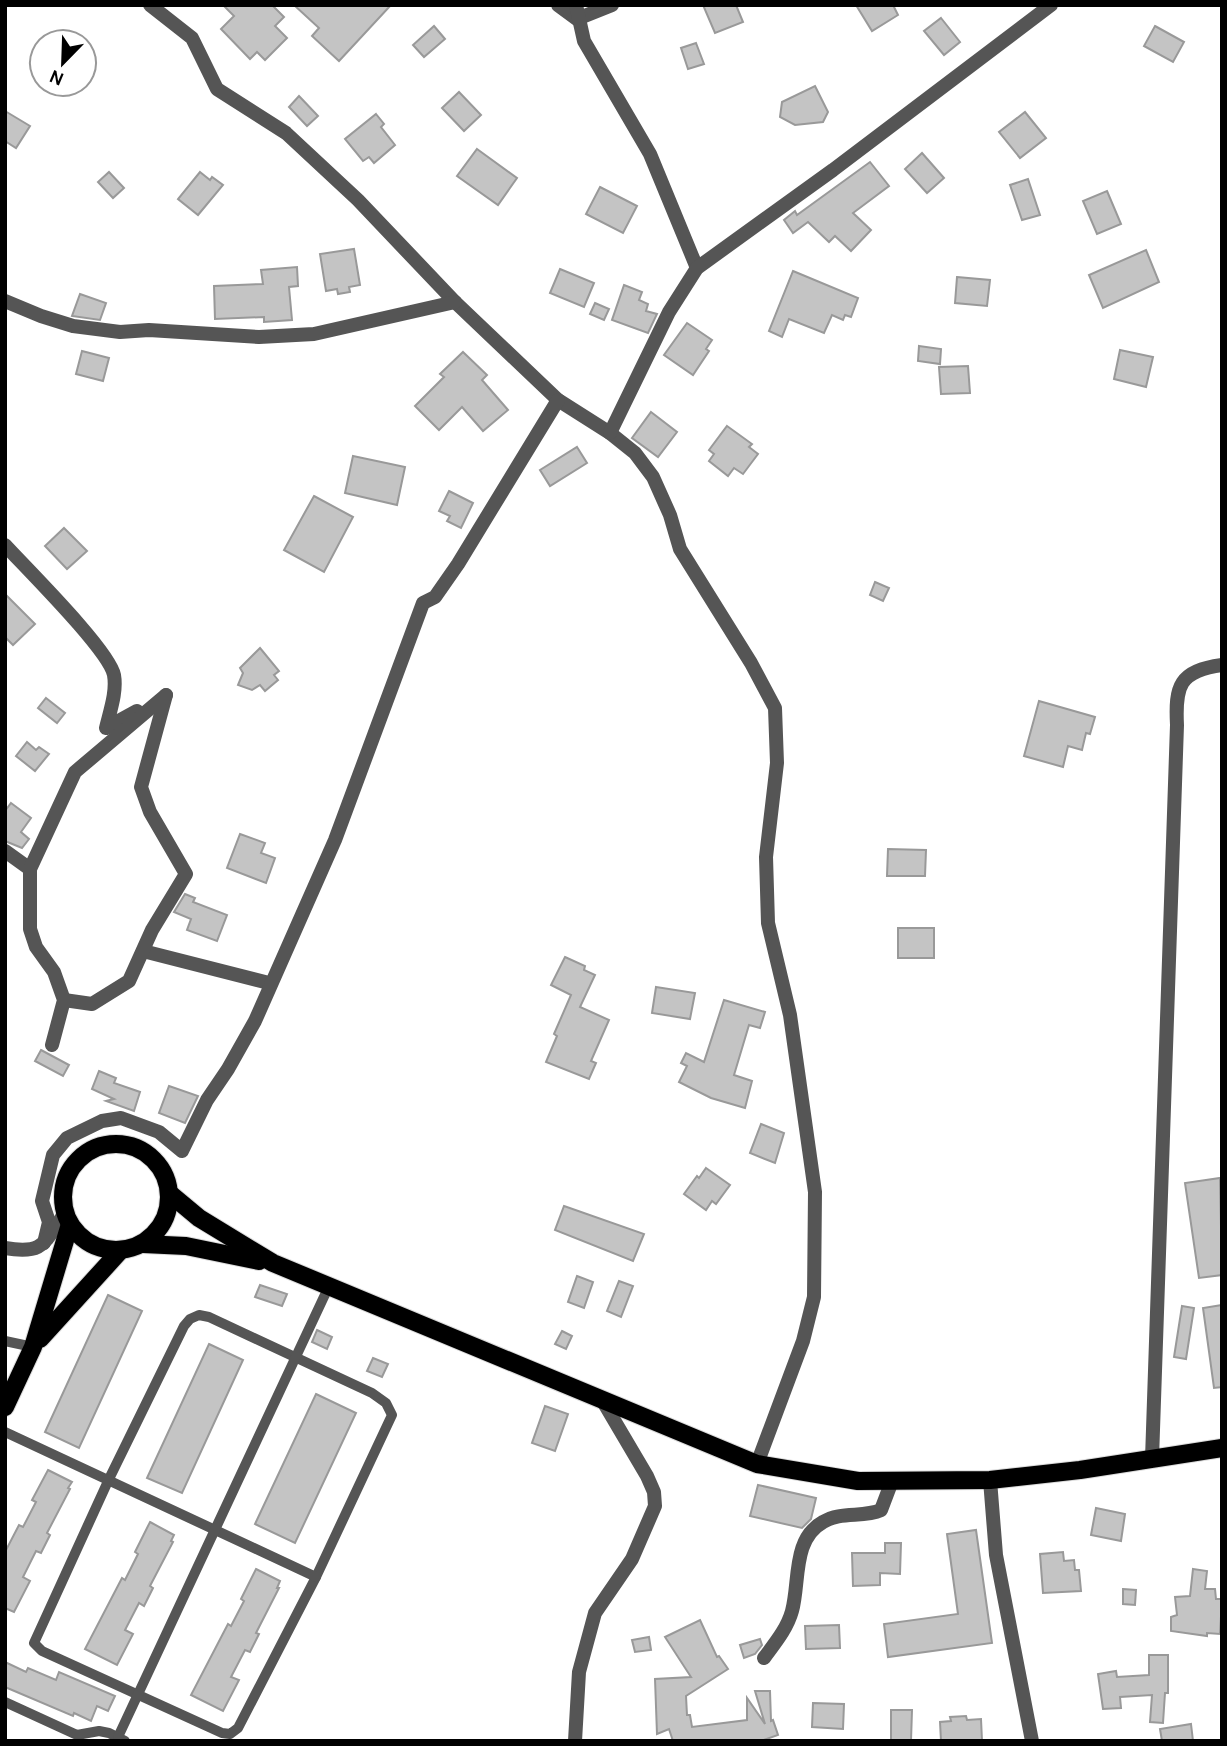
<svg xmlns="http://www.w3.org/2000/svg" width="1227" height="1746" font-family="Karla,sans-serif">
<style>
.building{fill:#c4c4c4;stroke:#999;stroke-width:2}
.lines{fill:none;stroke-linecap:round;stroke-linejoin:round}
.primary-casing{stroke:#dbdbdb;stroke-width:20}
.service{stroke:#555;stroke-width:10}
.minor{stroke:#555;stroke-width:14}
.primary{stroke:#000;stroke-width:18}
</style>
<rect width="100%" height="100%" fill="#fff"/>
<g class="building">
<path d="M 223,5 L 272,5 L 284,17 L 275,26 L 287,38 L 265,60 L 257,52 L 250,59 L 221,29 L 234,16 Z"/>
<path d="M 294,5 L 391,5 L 339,61 L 312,36 L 319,28 Z"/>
<path d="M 703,5 L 736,5 L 743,22 L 715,33 Z"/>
<path d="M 856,5 L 893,5 L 898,15 L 872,31 Z"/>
<path d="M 941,18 L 960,42 L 944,55 L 924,31 Z"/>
<path d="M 434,26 L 445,39 L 424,57 L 413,45 Z"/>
<path d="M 1155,26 L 1184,42 L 1173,62 L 1144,46 Z"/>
<path d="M 696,43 L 704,64 L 688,69 L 681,48 Z"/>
<path d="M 815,86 L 828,112 L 823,122 L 795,125 L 780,117 L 782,102 Z"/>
<path d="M 459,92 L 481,115 L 464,131 L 442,108 Z"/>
<path d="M 299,96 L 318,116 L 307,126 L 289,107 Z"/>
<path d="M 5,111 L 30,126 L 16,148 L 5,141 Z"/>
<path d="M 1025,112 L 1046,138 L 1020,158 L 999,132 Z"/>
<path d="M 376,114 L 384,124 L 381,127 L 395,145 L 374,163 L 369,157 L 363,161 L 345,139 Z"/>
<path d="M 477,149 L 517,178 L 498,205 L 457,176 Z"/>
<path d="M 922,153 L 944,178 L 927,193 L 905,169 Z"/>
<path d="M 870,162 L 889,186 L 853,213 L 871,230 L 851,251 L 835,236 L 829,242 L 808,222 L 793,233 L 784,220 L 795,211 L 797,215 Z"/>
<path d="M 109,172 L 124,188 L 113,198 L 98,182 Z"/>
<path d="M 200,172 L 210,180 L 212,177 L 223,185 L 198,215 L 178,199 Z"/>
<path d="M 1028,179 L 1040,215 L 1022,220 L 1010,185 Z"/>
<path d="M 600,187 L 637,206 L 623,233 L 586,214 Z"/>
<path d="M 1107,191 L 1121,224 L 1097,234 L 1083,201 Z"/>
<path d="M 354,249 L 360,285 L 349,287 L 350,292 L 338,294 L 337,289 L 326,291 L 320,254 Z"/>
<path d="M 1146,250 L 1159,282 L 1103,308 L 1089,275 Z"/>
<path d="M 297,267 L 298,286 L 289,287 L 292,320 L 264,322 L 264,317 L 215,319 L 214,286 L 263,284 L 261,270 Z"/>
<path d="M 560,269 L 594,283 L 584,307 L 550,293 Z"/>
<path d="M 793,271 L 858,298 L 851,317 L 845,315 L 843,320 L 832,315 L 824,333 L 789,319 L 782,337 L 769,331 Z"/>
<path d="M 957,277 L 990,280 L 987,306 L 955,303 Z"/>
<path d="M 624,285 L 642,292 L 639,300 L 648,304 L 646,311 L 657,314 L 648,333 L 612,320 Z"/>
<path d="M 80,294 L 106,303 L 100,320 L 72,316 Z"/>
<path d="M 595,303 L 609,309 L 604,320 L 590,314 Z"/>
<path d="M 687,323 L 712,340 L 706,349 L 709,351 L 693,375 L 664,355 Z"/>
<path d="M 919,346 L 941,349 L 940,364 L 918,361 Z"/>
<path d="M 1120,350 L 1153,357 L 1146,387 L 1114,379 Z"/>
<path d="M 82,351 L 109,358 L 103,381 L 76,374 Z"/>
<path d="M 463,352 L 487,375 L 482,380 L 508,410 L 483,431 L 462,407 L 439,430 L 415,406 L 444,377 L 440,374 Z"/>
<path d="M 968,366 L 970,393 L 941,394 L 939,367 Z"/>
<path d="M 651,412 L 677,432 L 658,457 L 632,438 Z"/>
<path d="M 727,426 L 752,444 L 749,447 L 758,454 L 743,474 L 734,468 L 728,476 L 709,461 L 714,454 L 709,450 Z"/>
<path d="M 577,447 L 587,463 L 550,486 L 540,470 Z"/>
<path d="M 353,456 L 405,467 L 397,505 L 345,493 Z"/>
<path d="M 449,491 L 473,503 L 461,528 L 447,521 L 450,516 L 439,511 Z"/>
<path d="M 314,496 L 353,517 L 324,572 L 284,550 Z"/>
<path d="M 64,528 L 87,551 L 67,569 L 45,546 Z"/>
<path d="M 875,582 L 889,588 L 883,601 L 870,595 Z"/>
<path d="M 5,594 L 35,624 L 13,645 L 5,637 Z"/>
<path d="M 260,648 L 279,671 L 274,675 L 278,680 L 265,691 L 260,685 L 252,690 L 238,685 L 243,673 L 240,668 Z"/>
<path d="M 46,698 L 65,713 L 57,723 L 38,708 Z"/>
<path d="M 1039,701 L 1095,717 L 1090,734 L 1086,733 L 1082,750 L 1068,746 L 1063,767 L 1024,756 Z"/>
<path d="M 27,742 L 36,750 L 39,747 L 49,754 L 35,771 L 16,756 Z"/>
<path d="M 11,803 L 31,818 L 21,832 L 29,839 L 22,848 L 5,841 L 5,811 Z"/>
<path d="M 240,834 L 265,843 L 261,853 L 275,858 L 266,883 L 227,868 Z"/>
<path d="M 888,849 L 926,850 L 925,876 L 887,876 Z"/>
<path d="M 185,894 L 195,898 L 193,902 L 227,915 L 217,941 L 187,930 L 191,919 L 174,912 Z"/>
<rect x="898" y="928" width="36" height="30"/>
<path d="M 565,957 L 585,966 L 584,970 L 595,975 L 580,1007 L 609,1020 L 591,1061 L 596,1063 L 589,1079 L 546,1062 L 557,1036 L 554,1034 L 571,995 L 551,985 Z"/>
<path d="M 656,987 L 695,993 L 690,1019 L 652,1013 Z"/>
<path d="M 724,1000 L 765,1012 L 760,1028 L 749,1025 L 734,1075 L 752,1081 L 745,1108 L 711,1098 L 679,1082 L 687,1066 L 681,1063 L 686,1053 L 704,1062 Z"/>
<path d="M 41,1050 L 69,1065 L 63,1076 L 35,1061 Z"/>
<path d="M 99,1071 L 116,1078 L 114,1083 L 140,1092 L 134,1111 L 106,1101 L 114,1099 L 92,1089 Z"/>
<path d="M 169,1086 L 198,1096 L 185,1123 L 159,1113 Z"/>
<path d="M 761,1124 L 784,1133 L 775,1163 L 750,1153 Z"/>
<path d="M 706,1168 L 730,1185 L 716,1204 L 712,1201 L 706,1210 L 684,1194 L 697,1176 L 699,1178 Z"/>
<path d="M 1220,1178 L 1222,1275 L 1199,1278 L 1185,1183 Z"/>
<path d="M 564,1206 L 644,1234 L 633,1261 L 555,1230 Z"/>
<path d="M 577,1276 L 593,1282 L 584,1308 L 568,1302 Z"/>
<path d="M 619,1281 L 633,1286 L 621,1317 L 607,1311 Z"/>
<path d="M 260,1285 L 287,1294 L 282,1306 L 255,1297 Z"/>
<path d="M 108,1295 L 142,1311 L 79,1448 L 45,1432 Z"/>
<path d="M 1222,1305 L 1222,1387 L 1214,1388 L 1203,1308 Z"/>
<path d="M 1182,1306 L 1194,1308 L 1186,1359 L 1174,1357 Z"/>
<path d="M 317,1330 L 332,1337 L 327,1349 L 312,1342 Z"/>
<path d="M 562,1331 L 572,1336 L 566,1349 L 555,1344 Z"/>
<path d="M 209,1344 L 243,1360 L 182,1493 L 147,1478 Z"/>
<path d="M 373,1358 L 388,1364 L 382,1377 L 367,1371 Z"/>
<path d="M 316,1394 L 356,1413 L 295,1543 L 255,1524 Z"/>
<path d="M 545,1406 L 568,1414 L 555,1451 L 532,1443 Z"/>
<path d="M 48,1470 L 72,1482 L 68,1488 L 70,1489 L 47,1533 L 50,1535 L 41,1553 L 36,1551 L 23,1577 L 30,1581 L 14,1612 L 5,1608 L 5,1552 L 19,1525 L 23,1527 L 36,1502 L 32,1500 Z"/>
<path d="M 758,1485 L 816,1498 L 811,1519 L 802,1528 L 750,1516 Z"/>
<path d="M 1096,1508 L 1125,1514 L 1121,1541 L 1091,1535 Z"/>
<path d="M 150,1522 L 174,1535 L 171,1541 L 173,1542 L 150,1586 L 153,1588 L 144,1606 L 139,1603 L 125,1630 L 133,1634 L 117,1665 L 85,1649 L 122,1578 L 125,1580 L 138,1554 L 135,1552 Z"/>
<path d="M 976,1530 L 992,1643 L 888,1657 L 884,1624 L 958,1614 L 947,1534 Z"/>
<path d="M 885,1543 L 901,1543 L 900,1574 L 880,1573 L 880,1585 L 853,1586 L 852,1553 L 885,1553 Z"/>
<path d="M 1063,1552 L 1064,1561 L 1074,1560 L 1075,1570 L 1079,1570 L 1081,1591 L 1043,1593 L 1040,1554 Z"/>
<path d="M 256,1569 L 280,1581 L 277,1588 L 279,1588 L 256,1633 L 259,1634 L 250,1652 L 245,1650 L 231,1677 L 239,1680 L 223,1711 L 191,1695 L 228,1624 L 231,1626 L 244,1601 L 241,1599 Z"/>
<path d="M 1193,1569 L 1207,1571 L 1205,1589 L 1215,1589 L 1216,1599 L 1222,1599 L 1220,1634 L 1207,1633 L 1207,1636 L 1171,1631 L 1171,1617 L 1177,1615 L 1175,1597 L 1190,1596 Z"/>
<path d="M 1123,1589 L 1136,1590 L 1135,1605 L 1123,1604 Z"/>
<path d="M 700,1620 L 717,1657 L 719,1656 L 728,1669 L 686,1696 L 687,1715 L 690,1715 L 692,1727 L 747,1720 L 747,1698 L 765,1724 L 755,1691 L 770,1691 L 771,1721 L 773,1720 L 778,1735 L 761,1741 L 673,1741 L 669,1729 L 657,1734 L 655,1679 L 691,1677 L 665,1637 Z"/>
<path d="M 839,1625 L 840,1648 L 806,1649 L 805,1626 Z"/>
<path d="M 649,1637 L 651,1650 L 635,1652 L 632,1640 Z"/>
<path d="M 760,1639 L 762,1645 L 755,1654 L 744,1658 L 740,1645 Z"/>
<path d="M 1149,1655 L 1168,1655 L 1168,1693 L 1165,1693 L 1163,1723 L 1150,1722 L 1152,1695 L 1120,1697 L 1121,1708 L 1103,1709 L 1098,1674 L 1116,1671 L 1117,1677 L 1149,1675 Z"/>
<path d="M 5,1662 L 26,1672 L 28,1668 L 56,1680 L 59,1672 L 115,1696 L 108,1711 L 97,1706 L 91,1721 L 74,1713 L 73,1716 L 5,1687 Z"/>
<path d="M 813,1703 L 844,1704 L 843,1729 L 812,1727 Z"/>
<path d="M 891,1710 L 912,1710 L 911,1741 L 891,1741 Z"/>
<path d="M 966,1716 L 967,1720 L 981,1719 L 982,1741 L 941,1741 L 940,1722 L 951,1721 L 950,1717 Z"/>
<path d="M 1191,1724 L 1193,1741 L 1162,1741 L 1160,1729 Z"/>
</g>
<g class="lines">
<defs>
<g id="primary">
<circle cx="116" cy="1197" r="53"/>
<path d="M 169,1193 L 199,1218 L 273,1263 L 757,1464 L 858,1481 L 990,1480 L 1080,1470 L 1222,1448"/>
<path d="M 143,1244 L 186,1246 L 259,1261"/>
<path d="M 40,1339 L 120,1251"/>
<path d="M 5,1407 L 33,1347 L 70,1224"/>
</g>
</defs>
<use href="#primary" class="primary-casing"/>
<g class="service">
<path d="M 199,1315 L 209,1317 L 372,1393 L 386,1403 L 392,1415 L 316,1577 L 238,1728 L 230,1734 L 222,1733 L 42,1651 L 34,1643 L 109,1479 L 184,1326 L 190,1319 Z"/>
<path d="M 5,1341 L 33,1347"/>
<path d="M 5,1432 L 316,1577"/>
<path d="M 5,1702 L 77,1735 L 99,1731 L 109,1733 L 125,1741"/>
<path d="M 118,1737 L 329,1286"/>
</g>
<g class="minor">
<path d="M 150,5 L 192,38 L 217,89 L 286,133 L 358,200 L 455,302 L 558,400 L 610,433 L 635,453 L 653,477 L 670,515 L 680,549 L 751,663 L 775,708 L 777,763 L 766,857 L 768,923 L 790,1015 L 815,1192 L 814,1297 L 803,1341 L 757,1464"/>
<path d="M 558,5 L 577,19 L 612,5"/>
<path d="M 576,5 L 584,41 L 650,154 L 697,268"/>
<path d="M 5,301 L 41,316 L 73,326 L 120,332 L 149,330 L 259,337 L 314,334 L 455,302"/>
<path d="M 610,433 L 669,312 L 697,268 L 833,170 L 1051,5"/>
<path d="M 5,545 C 26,568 109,650 114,675 C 117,692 110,711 106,728 L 137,711"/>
<path d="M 5,851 L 30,869"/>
<path d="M 143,951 L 269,983"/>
<path d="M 64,1000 L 92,1004 L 129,981 L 152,930 L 186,874 L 150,812 L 141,787 L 166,695"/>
<path d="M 52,1045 L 64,1000 L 54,972 L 36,947 L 30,929 L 30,869 L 75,772 L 166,695"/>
<path d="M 44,1243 L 49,1222 L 42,1201 L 53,1155 L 67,1138 L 102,1121 L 121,1118 L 159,1132 L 182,1151 L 207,1100 L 228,1069 L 255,1021 L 335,840 L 423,603 L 435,597 L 458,564 L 558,400"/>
<path d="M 5,1248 C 45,1255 44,1242 65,1213"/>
<path d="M 1152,1459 L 1177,725 C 1175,686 1179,671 1222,665"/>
<path d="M 990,1480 L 996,1555 L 1032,1741"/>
<path d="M 764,1658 C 775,1643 787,1629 792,1611 C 800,1582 792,1539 823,1522 C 841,1511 863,1518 881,1510 L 892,1481"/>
<path d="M 575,1741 L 579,1672 L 595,1613 L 632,1559 L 655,1506 L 654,1492 L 647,1476 L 601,1398"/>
</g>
<use href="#primary" class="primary"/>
</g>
<rect width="1227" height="1746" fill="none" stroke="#000000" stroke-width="14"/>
<g transform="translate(63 63) rotate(203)"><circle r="33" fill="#ffffff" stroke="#999999" stroke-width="2"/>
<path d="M0-5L12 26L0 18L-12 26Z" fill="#000000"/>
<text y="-10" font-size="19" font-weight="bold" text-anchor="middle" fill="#000000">N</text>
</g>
</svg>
